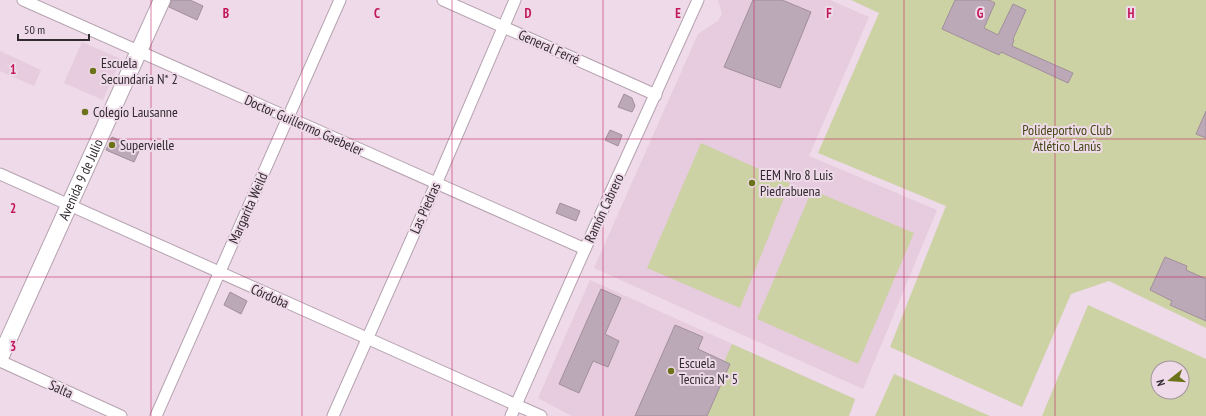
<svg xmlns="http://www.w3.org/2000/svg" width="1206" height="416" font-family="'PT Sans Narrow',sans-serif">
<style>
.built{fill:#e6ccde}
.green{fill:#ccd2a4;fill-rule:evenodd}
.building{fill:#bca9b7;stroke:#a28f9c}
.lines{fill:none;stroke-linecap:round;stroke-linejoin:round}
.street-casing{stroke:#b5a2b0;stroke-width:13}
.secondary-casing{stroke:#b5a2b0;stroke-width:18}
.street{stroke:#fff;stroke-width:11}
.secondary{stroke:#fff;stroke-width:16}
.grid{fill:none;stroke:#c2185b;stroke-width:1;stroke-opacity:0.55}
.poi-dot{fill:#6c7219;stroke:#eedae8;stroke-width:1.5}
.labels{text-anchor:middle;dominant-baseline:central;stroke-width:4;stroke-linejoin:round;paint-order:stroke}
.street-label{font-size:14px;fill:#312a2f;stroke:#eedae8}
.poi-label{font-size:14px;fill:#312a2f;stroke:#eedae8;text-anchor:start}
.park-label{font-size:14px;fill:#434715;stroke:#eedae8}
.grid-label{font-size:13px;text-anchor:middle;font-weight:bold;fill:#c2185b;stroke:#eedae8;stroke-width:4;stroke-linejoin:round;paint-order:stroke}
</style>
<rect width="100%" height="100%" fill="#eedae8"/>
<g class="built">
<path d="M 718,0 L 830,0 L 869,17 L 809,156 L 937,210 L 863,389 L 594,268 L 698,34 L 718,21 L 722,14 Z"/>
<path d="M 82,42 L 121,59 L 103,100 L 64,83 Z"/>
<path d="M 0,51 L 41,70 L 34,86 L 0,71 Z"/>
<path d="M 590,280 L 855,399 L 849,416 L 572,416 L 538,398 Z"/>
</g>
<g class="green">
<path d="M 851,0 L 1206,0 L 1206,328 L 1109,281 L 1071,294 L 1022,407 L 890,347 L 946,206 L 818,153 L 879,13 Z"/>
<path d="M 701,143 L 790,183 L 740,308 L 647,268 Z"/>
<path d="M 812,190 L 914,233 L 858,364 L 757,319 Z"/>
<path d="M 1088,305 L 1206,359 L 1206,416 L 1042,416 ZM 1158,368 L 1182,368 L 1182,392 L 1158,392 Z"/>
<path d="M 732,344 L 855,399 L 849,416 L 700,416 Z"/>
<path d="M 894,374 L 990,416 L 875,416 Z"/>
</g>
<g class="building">
<path d="M 172,0 L 190,0 L 203,6 L 197,20 L 169,7 Z"/>
<path d="M 753,0 L 782,0 L 811,12 L 780,88 L 724,67 Z"/>
<path d="M 955,0 L 989,0 L 995,3 L 984,28 L 998,35 L 1013,4 L 1026,10 L 1013,39 L 1014,40 L 1012,46 L 1073,73 L 1068,83 L 1001,52 L 999,55 L 942,29 Z"/>
<path d="M 624,94 L 632,98 L 635,106 L 632,112 L 618,107 Z"/>
<path d="M 1206,111 L 1206,138 L 1196,134 Z"/>
<path d="M 610,130 L 622,135 L 618,146 L 605,140 Z"/>
<path d="M 112,137 L 140,149 L 134,162 L 106,150 Z"/>
<path d="M 560,203 L 580,211 L 576,221 L 556,213 Z"/>
<path d="M 1165,257 L 1187,266 L 1186,270 L 1206,279 L 1206,321 L 1170,305 L 1172,301 L 1150,290 Z"/>
<path d="M 601,289 L 621,298 L 605,334 L 619,341 L 608,367 L 593,361 L 579,393 L 559,384 Z"/>
<path d="M 230,292 L 247,301 L 241,314 L 224,305 Z"/>
<path d="M 675,325 L 703,337 L 698,349 L 730,364 L 707,416 L 635,416 Z"/>
</g>
<g class="lines">
<defs>
<g id="street">
<path d="M 23,0 L 585,249"/>
<path d="M 443,0 L 656,95"/>
<path d="M 0,174 L 541,416"/>
<path d="M 0,361 L 121,416"/>
<path d="M 156,416 L 340,0"/>
<path d="M 333,416 L 436,184 L 515,0"/>
<path d="M 511,416 L 585,249 L 698,0"/>
</g>
<g id="secondary">
<path id="s1" d="M 0,358 L 162,0"/>
</g>
</defs>
<use href="#street" class="street-casing"/>
<use href="#secondary" class="secondary-casing"/>
<use href="#street" class="street"/>
<use href="#secondary" class="secondary"/>
</g>
<path class="grid" d="M 151,0 L 151,416M 302,0 L 302,416M 452,0 L 452,416M 603,0 L 603,416M 754,0 L 754,416M 904,0 L 904,416M 1055,0 L 1055,416M 0,139 L 1206,139M 0,277 L 1206,277"/>
<g class="poi-dot">
<circle cx="93" cy="71" r="4"/>
<circle cx="85" cy="112" r="4"/>
<circle cx="112" cy="145" r="4"/>
<circle cx="752" cy="183" r="4"/>
<circle cx="671" cy="371" r="4"/>
</g>
<g class="labels">
<g class="street-label">
<text transform="translate(549 47) rotate(24)">General Ferré</text>
<text transform="translate(304 125) rotate(24)">Doctor Guillermo Gaebeler</text>
<text stroke="none"><textPath href="#s1" startOffset="196">Avenida 9 de Julio</textPath></text>
<text transform="translate(248 208) rotate(-66)">Margarita Weild</text>
<text transform="translate(425 208) rotate(-66)">Las Piedras</text>
<text transform="translate(604 208) rotate(-65)">Ramón Cabrero</text>
<text transform="translate(270 296) rotate(24)">Córdoba</text>
<text transform="translate(61 389) rotate(24)">Salta</text>
</g>
<g class="poi-label">
<text x="101" y="63">Escuela<tspan x="101" dy="16">Secundaria N* 2</tspan></text>
<text x="93" y="112">Colegio Lausanne</text>
<text x="120" y="145">Supervielle</text>
<text x="760" y="175">EEM Nro 8 Luis<tspan x="760" dy="16">Piedrabuena</tspan></text>
<text x="679" y="363">Escuela<tspan x="679" dy="16">Tecnica N* 5</tspan></text>
</g>
<g class="park-label">
<text x="1067" y="130">Polideportivo Club<tspan x="1067" dy="16">Atlético Lanús</tspan></text>
</g>
</g>
<g class="grid-label">
<text x="226" y="18">B</text>
<text x="377" y="18">C</text>
<text x="528" y="18">D</text>
<text x="678" y="18">E</text>
<text x="829" y="18">F</text>
<text x="980" y="18">G</text>
<text x="1131" y="18">H</text>
<text x="13" y="74">1</text>
<text x="13" y="213">2</text>
<text x="13" y="351">3</text>
</g>
<g transform="translate(1170 380) rotate(253)"><circle r="19" fill="#eedae8" stroke="#a2949e"/>
<path d="M0-3L7 15L0 10L-7 15Z" fill="#6c7219"/>
<text y="-6" font-size="11" font-weight="bold" text-anchor="middle" fill="#312a2f">N</text>
</g>
<path d="M18 34v6h71v-6" fill="none" stroke="#312a2f" stroke-width="2"/>
<text x="24" y="34" font-size="12" fill="#312a2f" stroke="#eedae8" stroke-width="3" paint-order="stroke">50 m</text>
</svg>
